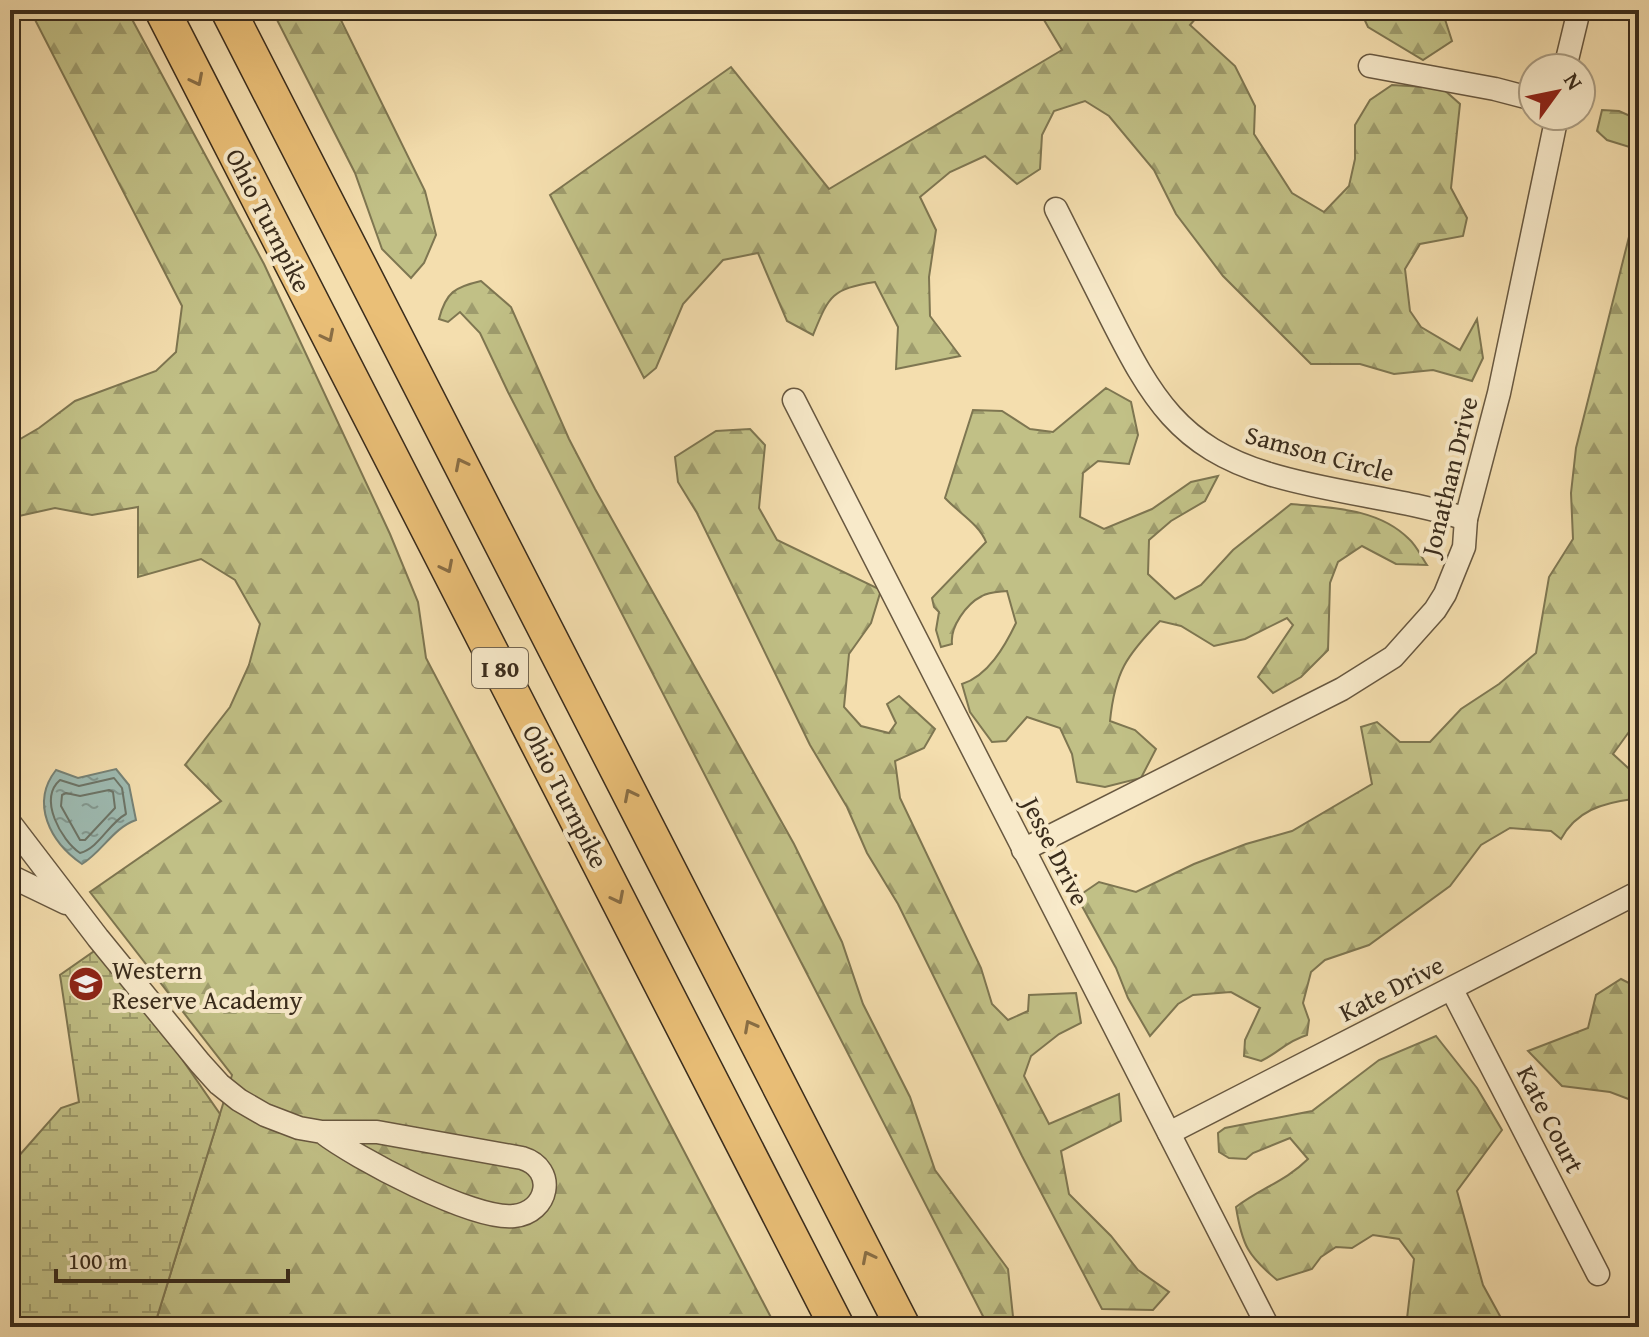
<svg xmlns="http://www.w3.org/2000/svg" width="1649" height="1337" font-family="'Gentium Book Plus',serif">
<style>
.forest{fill:url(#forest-firs);stroke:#7e7651;stroke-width:2}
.wetland{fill:url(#wetland-marsh);stroke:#7e7651;stroke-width:2}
.water{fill:url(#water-ripples);stroke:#768276;stroke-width:2}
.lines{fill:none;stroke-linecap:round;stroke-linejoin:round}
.shore{stroke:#6c7467;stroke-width:2}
.minor-casing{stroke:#685840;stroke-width:25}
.highway-casing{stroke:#3a2c1c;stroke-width:37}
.minor{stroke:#f8eaca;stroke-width:22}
.highway{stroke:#eabf77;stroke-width:34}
.oneway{stroke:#896e45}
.labels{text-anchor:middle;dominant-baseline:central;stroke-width:8;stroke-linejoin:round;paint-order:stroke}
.shield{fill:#f8eaca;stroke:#736550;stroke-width:2}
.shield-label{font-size:24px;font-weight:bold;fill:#3a2c1c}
.street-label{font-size:26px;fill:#3a2c1c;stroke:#f8eaca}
.poi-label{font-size:26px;fill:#3a2c1c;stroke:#f8eaca;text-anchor:start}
</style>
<defs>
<pattern id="forest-firs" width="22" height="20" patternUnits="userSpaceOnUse" patternTransform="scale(2)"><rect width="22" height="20" fill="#c1c086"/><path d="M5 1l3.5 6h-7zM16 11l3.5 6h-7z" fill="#9e9c6d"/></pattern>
<pattern id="wetland-marsh" width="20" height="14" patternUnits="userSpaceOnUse" patternTransform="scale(2)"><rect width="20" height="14" fill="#c1c086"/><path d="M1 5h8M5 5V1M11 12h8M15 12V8" fill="none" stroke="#9e9c6d"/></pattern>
<pattern id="water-ripples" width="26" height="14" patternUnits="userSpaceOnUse" patternTransform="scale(2)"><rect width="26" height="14" fill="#9ebbb2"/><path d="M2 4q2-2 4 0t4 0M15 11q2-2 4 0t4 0" fill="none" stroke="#829890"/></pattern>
</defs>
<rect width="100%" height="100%" fill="#f4deae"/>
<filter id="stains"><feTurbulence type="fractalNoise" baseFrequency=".0025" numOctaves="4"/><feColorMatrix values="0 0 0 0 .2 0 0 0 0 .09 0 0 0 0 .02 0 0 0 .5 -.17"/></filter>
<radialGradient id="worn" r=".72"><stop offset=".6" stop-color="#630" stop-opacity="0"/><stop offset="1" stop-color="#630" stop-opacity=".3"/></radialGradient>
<g class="forest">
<path d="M 30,10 L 127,10 L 264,264 L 390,534 L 418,602 L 426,658 L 776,1327 L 154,1327 L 232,1075 L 90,892 L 221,801 L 185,765 L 230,707 L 249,665 L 260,624 L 235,580 L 201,559 L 138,577 L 138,507 L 92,515 L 55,508 L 10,518 L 10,445 L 39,428 L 75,401 L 156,371 L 176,352 L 182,306 Z"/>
<path d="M 272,10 L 336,10 L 425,191 L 436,235 L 424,263 L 411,278 L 382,249 L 355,173 Z"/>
<path d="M 1038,10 L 1203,10 L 1190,25 L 1235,66 L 1255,106 L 1254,134 L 1292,193 L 1324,212 L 1349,186 L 1355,159 L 1355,125 L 1370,100 L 1392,85 L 1442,88 L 1460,104 L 1451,188 L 1467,218 L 1463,236 L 1420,244 L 1405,269 L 1410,311 L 1421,327 L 1460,350 L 1477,319 L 1483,358 L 1472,381 L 1433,370 L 1394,374 L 1360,364 L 1311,364 L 1223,276 L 1176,214 L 1154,170 L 1109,116 L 1085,101 L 1054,111 L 1042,135 L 1040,169 L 1017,184 L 985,156 L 950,172 L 920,197 L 936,230 L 929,277 L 930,316 L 960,356 L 896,369 L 898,327 L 875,282 C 831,289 829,296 813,335 L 787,321 L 758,253 L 723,260 L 683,304 L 656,368 L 644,378 L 550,195 L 731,67 L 829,189 L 1062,50 Z"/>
<path d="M 1360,10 L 1442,10 L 1452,41 L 1423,60 L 1368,27 Z"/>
<path d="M 1602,110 L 1619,111 L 1639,120 L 1639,150 L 1607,140 L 1597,131 Z"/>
<path d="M 1639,197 L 1639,718 L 1613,754 L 1639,778 L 1639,806 L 1633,799 C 1602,803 1576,811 1561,839 L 1551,831 L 1510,828 L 1481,845 L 1450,886 L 1369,945 L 1325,960 L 1311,972 L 1303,1003 L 1309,1020 L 1307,1035 C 1285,1042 1280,1052 1261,1061 L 1244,1056 L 1245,1040 L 1260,1008 L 1231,992 L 1193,995 L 1178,1004 L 1150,1036 L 1128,998 L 1116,968 L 1077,897 L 1099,882 L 1136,892 L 1194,864 L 1246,844 L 1292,831 L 1372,784 L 1361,727 L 1377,722 L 1400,742 L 1430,742 L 1461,709 L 1499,684 L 1536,653 L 1549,577 L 1573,539 L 1571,493 L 1576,448 Z"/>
<path d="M 481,281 L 511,307 L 569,439 L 595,489 L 794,844 L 842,942 L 863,1004 L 910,1097 L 935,1170 L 1008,1269 L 1014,1326 L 989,1327 L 987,1324 L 508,392 L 480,333 L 460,312 L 448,322 L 439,319 C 446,292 455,287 481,281 Z"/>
<path d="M 1106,388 L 1131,402 L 1138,435 L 1129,464 L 1098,461 L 1083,473 L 1080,517 L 1104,529 L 1152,509 L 1191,482 L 1218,476 L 1205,501 L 1171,521 L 1149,540 L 1148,574 L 1175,599 L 1201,585 L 1233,550 L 1291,504 C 1332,508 1378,508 1409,539 C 1416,545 1421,556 1427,565 L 1396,564 L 1362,546 L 1338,562 L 1330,583 L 1328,650 L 1301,677 L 1273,693 L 1258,677 L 1293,625 L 1287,618 L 1245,639 L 1214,646 L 1181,626 L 1160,621 C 1126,656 1115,672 1110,721 L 1135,730 L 1156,749 L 1141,778 L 1105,787 L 1077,782 L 1072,754 L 1060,728 L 1027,717 L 1006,741 L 992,742 L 970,712 L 962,684 C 988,676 1005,646 1016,623 L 1007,591 C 1000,592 989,592 982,596 C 966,604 950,627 952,644 L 941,647 L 936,630 L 939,612 L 934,607 L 932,598 L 986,542 C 979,524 959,513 945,498 L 973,410 L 1002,411 L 1030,429 L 1053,432 Z"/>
<path d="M 750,429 L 765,445 L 759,508 L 777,540 L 881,590 L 871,623 L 849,654 L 844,707 L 861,726 L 889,733 L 896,723 L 887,704 L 899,696 L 935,729 L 924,748 L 895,761 L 900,798 L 981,968 L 992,1004 L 1008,1020 L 1028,1011 L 1029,995 L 1076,993 L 1081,1023 L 1059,1034 L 1031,1056 L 1024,1076 L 1049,1124 L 1119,1094 L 1121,1121 L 1061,1151 L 1069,1194 L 1111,1236 L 1138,1270 L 1169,1292 L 1153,1310 L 1102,1309 L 1022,1156 L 898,904 L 867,853 L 847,807 L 810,745 L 697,513 L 678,482 L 675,457 L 716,431 Z"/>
<path d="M 1621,979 L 1639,988 L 1639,1103 L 1610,1092 L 1562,1086 L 1528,1051 L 1588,1028 L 1596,995 Z"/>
<path d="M 1436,1036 L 1477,1088 L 1502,1130 L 1457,1191 L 1483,1285 L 1506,1327 L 1406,1327 L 1414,1259 L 1399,1239 L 1373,1235 L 1352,1248 L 1336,1247 L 1321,1257 L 1312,1269 L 1277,1280 C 1248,1256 1242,1245 1236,1207 C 1261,1188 1286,1181 1308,1159 L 1290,1138 L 1253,1153 L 1246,1159 L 1229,1158 L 1219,1152 L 1218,1133 L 1225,1128 L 1312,1111 L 1379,1060 Z"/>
</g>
<path class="wetland" d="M 103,945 L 220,1114 L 154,1327 L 10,1327 L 10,1166 L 61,1108 L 79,1102 L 60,975 Z"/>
<path class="water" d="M 116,769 L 129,785 L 136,820 C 113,828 102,852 82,864 C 50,842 30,803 56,770 L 78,778 Z"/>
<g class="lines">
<g class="shore">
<path d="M 114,778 L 122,788 L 126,814 C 109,823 99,848 80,853 C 61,840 38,799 60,780 L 79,786 Z"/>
<path d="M 109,790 L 113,792 L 115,808 L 85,840 L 80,840 L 61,806 L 62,795 L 66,793 L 80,796 Z"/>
</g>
<defs>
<g id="minor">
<path d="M 1370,66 L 1495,89 L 1533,99"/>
<path d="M 1565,68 L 1579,10"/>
<path d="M 1056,209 C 1074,245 1092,281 1111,318 C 1151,397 1179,447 1269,474 C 1334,494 1402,498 1466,519"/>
<path d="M 794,400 L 1268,1327"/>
<path d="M 10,823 L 98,938 L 200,1063 L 219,1084 L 239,1100 L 265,1115 L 299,1128 L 322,1132 L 377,1132 L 522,1158 C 558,1169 548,1213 514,1216 C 474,1221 354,1157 322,1132"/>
<path d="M 1023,850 L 1342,689 L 1393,657 L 1435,610 L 1445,594 L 1464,547 L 1466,519 L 1499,393 L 1557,116"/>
<path d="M 10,876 L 66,903"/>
<path d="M 1452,990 L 1598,1274"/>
<path d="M 1169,1133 L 1639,892"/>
</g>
<g id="highway">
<path d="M 162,10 L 837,1327"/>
<path d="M 228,10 L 903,1327"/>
</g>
</defs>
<use href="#minor" class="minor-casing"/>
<use href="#highway" class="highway-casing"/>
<use href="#minor" class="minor"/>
<use href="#highway" class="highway"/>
</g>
<defs><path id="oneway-chevron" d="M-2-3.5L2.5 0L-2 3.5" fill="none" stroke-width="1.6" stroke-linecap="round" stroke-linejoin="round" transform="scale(2)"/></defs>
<g class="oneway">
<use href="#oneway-chevron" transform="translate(197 80) rotate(63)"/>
<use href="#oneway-chevron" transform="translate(328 336) rotate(63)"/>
<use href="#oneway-chevron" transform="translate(461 464) rotate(-117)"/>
<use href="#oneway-chevron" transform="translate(447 567) rotate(63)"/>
<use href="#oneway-chevron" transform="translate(630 795) rotate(-117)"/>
<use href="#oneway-chevron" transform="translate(618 898) rotate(63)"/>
<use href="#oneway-chevron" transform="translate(750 1026) rotate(-118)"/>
<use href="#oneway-chevron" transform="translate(868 1257) rotate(-117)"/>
</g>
<defs>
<symbol id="university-disc" viewBox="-11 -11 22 22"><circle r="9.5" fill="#8f2418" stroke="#f8eaca"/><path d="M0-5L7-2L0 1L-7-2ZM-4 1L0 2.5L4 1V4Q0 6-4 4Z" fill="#fff"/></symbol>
</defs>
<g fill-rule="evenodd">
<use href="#university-disc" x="66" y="964" width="40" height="40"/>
</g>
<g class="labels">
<rect class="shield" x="472" y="648" width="56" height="40" rx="6"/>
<g class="shield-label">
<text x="500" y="668">I 80</text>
</g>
<g class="street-label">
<text transform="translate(269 220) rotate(63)">Ohio Turnpike</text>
<text transform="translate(1320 453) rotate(15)">Samson Circle</text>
<text transform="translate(1449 476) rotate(-76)">Jonathan Drive</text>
<text transform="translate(566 796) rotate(63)">Ohio Turnpike</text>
<text transform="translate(1056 851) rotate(63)">Jesse Drive</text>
<text transform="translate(1391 988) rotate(-27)">Kate Drive</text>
<text transform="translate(1551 1119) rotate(63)">Kate Court</text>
</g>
<g class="poi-label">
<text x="112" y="969">Western<tspan x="112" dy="30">Reserve Academy</tspan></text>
</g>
</g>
<rect width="1649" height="1337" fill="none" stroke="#f4deae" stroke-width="40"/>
<rect x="12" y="12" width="1625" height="1313" fill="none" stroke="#3a2c1c" stroke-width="4"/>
<rect x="20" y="20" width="1609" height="1297" fill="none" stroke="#3a2c1c" stroke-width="2"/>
<g transform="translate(1557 92) rotate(57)"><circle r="38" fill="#f8eaca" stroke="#ac9e84" stroke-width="2"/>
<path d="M0-6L14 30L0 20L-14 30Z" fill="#8f2418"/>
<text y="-12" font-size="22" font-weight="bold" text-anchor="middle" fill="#3a2c1c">N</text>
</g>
<path d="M56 1269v12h232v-12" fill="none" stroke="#3a2c1c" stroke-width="4"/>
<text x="68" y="1269" font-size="24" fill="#3a2c1c" stroke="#f8eaca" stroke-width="6" paint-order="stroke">100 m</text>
<rect width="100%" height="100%" filter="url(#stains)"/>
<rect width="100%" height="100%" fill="url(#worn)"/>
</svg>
